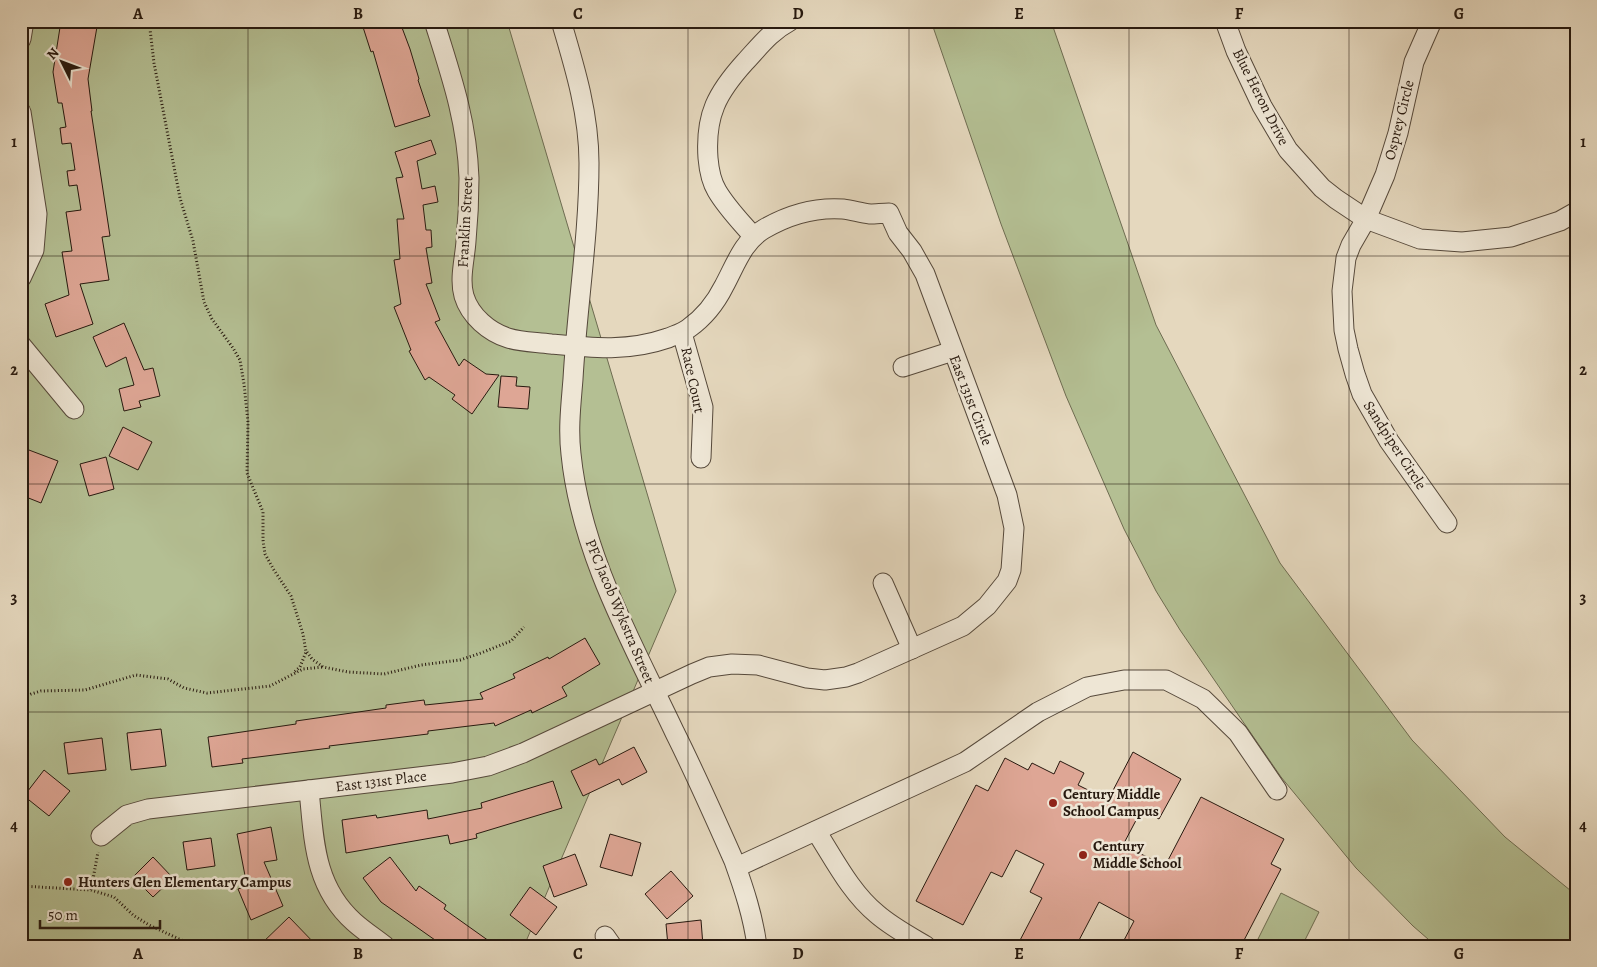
<svg xmlns="http://www.w3.org/2000/svg" width="1597" height="967" font-family="Alegreya,serif">
<style>
.green{fill:#b4bf93;stroke:#6e6c51}
.building{fill:#dea695;stroke:#27190f}
.lines{fill:none;stroke-linecap:round;stroke-linejoin:round}
.minor-casing{stroke:#56493b;stroke-width:21}
.path{stroke:#27190f;stroke-width:3;stroke-dasharray:1 2.5;stroke-linecap:butt}
.minor{stroke:#eee6d5;stroke-width:19}
.grid{fill:none;stroke:#27190f;stroke-width:1;stroke-opacity:0.55}
.poi-dot{fill:#8f2418;stroke:#eee6d5;stroke-width:2}
.labels{text-anchor:middle;dominant-baseline:central;stroke-width:5;stroke-linejoin:round;paint-order:stroke}
.street-label{font-size:15px;fill:#27190f;stroke:#eee6d5}
.poi-label{font-size:15px;font-weight:bold;fill:#27190f;stroke:#eee6d5;text-anchor:start}
.neatline{fill:none;stroke:#27190f;stroke-width:2}
.grid-label{font-size:16px;text-anchor:middle;font-weight:bold;fill:#27190f}
</style>
<rect width="100%" height="100%" fill="#e5d8be"/>
<filter id="stains"><feTurbulence type="fractalNoise" baseFrequency=".004" numOctaves="4"/><feColorMatrix values="0 0 0 0 .2 0 0 0 0 .09 0 0 0 0 .02 0 0 0 .5 -.17"/></filter>
<radialGradient id="worn" r=".72"><stop offset=".6" stop-color="#630" stop-opacity="0"/><stop offset="1" stop-color="#630" stop-opacity=".3"/></radialGradient>
<g class="green">
<path d="M 21,21 L 507,21 L 676,591 L 524,946 L 21,946 Z"/>
<path d="M 931,21 L 1051,21 L 1156,325 L 1280,563 L 1412,740 L 1505,837 L 1576,895 L 1576,946 L 1436,946 L 1413,926 L 1356,868 L 1281,777 L 1180,630 L 1156,591 L 1124,529 L 1066,396 L 1001,224 Z"/>
<path d="M 1281,893 L 1319,912 L 1302,946 L 1272,946 L 1258,939 Z"/>
</g>
<g class="building">
<path d="M 61,21 L 98,21 L 88,79 L 92,111 L 91,111 L 110,236 L 102,237 L 109,280 L 80,284 L 93,324 L 56,337 L 45,304 L 69,295 L 62,252 L 72,251 L 66,212 L 81,210 L 77,185 L 69,186 L 67,171 L 75,170 L 71,143 L 62,144 L 60,128 L 66,127 L 62,103 L 58,103 L 53,72 Z"/>
<path d="M 370,21 L 390,21 L 392,28 L 401,25 L 410,49 L 419,79 L 418,80 L 430,116 L 395,127 L 373,51 L 371,52 L 362,24 Z"/>
<path d="M 431,140 L 436,154 L 417,161 L 422,189 L 435,186 L 438,202 L 423,205 L 426,230 L 431,230 L 432,247 L 426,248 L 432,283 L 426,284 L 440,320 L 435,322 L 459,366 L 464,359 L 486,374 L 499,375 L 472,414 L 452,399 L 455,395 L 429,377 L 425,380 L 409,351 L 411,350 L 394,307 L 401,304 L 394,260 L 400,259 L 397,219 L 404,219 L 396,178 L 403,177 L 395,152 Z"/>
<path d="M 124,323 L 144,370 L 153,368 L 160,396 L 139,401 L 141,407 L 124,411 L 119,389 L 134,385 L 126,357 L 106,367 L 93,337 Z"/>
<path d="M 501,376 L 517,377 L 516,386 L 530,387 L 528,409 L 498,407 Z"/>
<path d="M 123,427 L 152,442 L 138,470 L 109,456 Z"/>
<path d="M 21,447 L 58,461 L 41,503 L 21,495 L 25,484 L 21,483 Z"/>
<path d="M 106,457 L 114,489 L 89,496 L 80,464 Z"/>
<path d="M 585,638 L 600,664 L 562,687 L 567,696 L 532,713 L 531,710 L 495,726 L 494,723 L 428,731 L 428,734 L 329,746 L 330,748 L 242,759 L 243,763 L 212,767 L 208,737 L 296,724 L 296,721 L 386,708 L 386,705 L 424,700 L 425,705 L 483,699 L 480,693 L 515,678 L 513,674 L 548,657 L 549,659 Z"/>
<path d="M 161,729 L 166,766 L 131,770 L 127,733 Z"/>
<path d="M 102,738 L 106,770 L 68,774 L 64,743 Z"/>
<path d="M 634,747 L 647,772 L 622,785 L 619,779 L 583,796 L 571,771 L 596,759 L 599,765 Z"/>
<path d="M 1133,752 L 1181,779 L 1159,819 L 1142,809 L 1123,845 L 1165,866 L 1201,797 L 1284,839 L 1271,864 L 1281,869 L 1241,946 L 1121,946 L 1134,921 L 1099,902 L 1076,946 L 1017,946 L 1042,898 L 1030,892 L 1044,864 L 1016,850 L 1002,877 L 991,872 L 963,925 L 916,901 L 976,785 L 988,791 L 1005,758 L 1028,770 L 1032,763 L 1054,774 L 1060,761 L 1084,773 L 1078,785 L 1108,800 Z"/>
<path d="M 44,770 L 70,791 L 49,816 L 24,796 Z"/>
<path d="M 553,781 L 562,808 L 476,834 L 477,838 L 450,844 L 448,835 L 346,853 L 342,820 L 376,815 L 377,818 L 427,810 L 428,819 L 482,808 L 481,803 Z"/>
<path d="M 271,827 L 277,860 L 264,862 L 283,906 L 251,920 L 238,889 L 247,886 L 237,834 Z"/>
<path d="M 610,834 L 641,843 L 632,876 L 600,867 Z"/>
<path d="M 211,838 L 215,866 L 187,870 L 183,842 Z"/>
<path d="M 575,854 L 587,885 L 554,897 L 543,866 Z"/>
<path d="M 153,857 L 173,878 L 153,897 L 133,877 Z"/>
<path d="M 390,857 L 416,891 L 419,886 L 446,905 L 444,909 L 496,946 L 431,946 L 435,940 L 381,902 L 363,878 Z"/>
<path d="M 671,871 L 693,896 L 667,919 L 645,894 Z"/>
<path d="M 530,887 L 557,907 L 536,935 L 510,915 Z"/>
<path d="M 289,917 L 317,946 L 259,946 Z"/>
<path d="M 701,920 L 703,946 L 668,946 L 666,924 Z"/>
</g>
<g class="lines">
<defs>
<g id="minor">
<path d="M 561,21 C 575,68 589,114 589,163 C 589,235 577,307 573,379 C 571,404 568,429 571,454 C 581,554 633,644 675,733 C 696,775 715,818 734,861 C 744,889 753,916 757,946"/>
<path d="M 1225,21 L 1236,51 L 1262,106 L 1288,150 L 1322,188 L 1336,199 L 1366,219 L 1420,239 L 1462,242 L 1511,237 L 1560,221 L 1576,212"/>
<path d="M 1432,21 L 1414,62 L 1398,133 L 1385,175 L 1366,219 L 1351,245 L 1346,258 L 1342,291 L 1344,330 L 1348,349 L 1355,374 L 1362,394 L 1389,441 L 1447,523"/>
<path d="M 21,39 L 24,21"/>
<path d="M 21,112 L 37,214 L 34,250 L 21,278"/>
<path d="M 753,236 C 741,222 727,208 717,191 C 711,181 709,170 708,158 C 705,115 717,93 745,62 C 759,47 771,31 790,21"/>
<path d="M 682,333 L 703,407 L 701,458"/>
<path d="M 21,345 L 74,409"/>
<path d="M 903,367 L 953,351"/>
<path d="M 883,583 L 912,649"/>
<path d="M 309,790 C 314,840 314,886 354,922 C 364,931 375,938 385,946"/>
<path d="M 816,831 C 834,859 851,893 877,914 C 892,927 909,936 926,946"/>
<path d="M 101,836 L 127,815 L 148,809 L 452,773 L 488,766 L 523,753 L 692,674 L 709,667 L 732,664 L 758,665 L 807,678 L 825,680 L 846,677 L 858,673 L 963,626 L 987,606 L 1007,581 L 1011,570 L 1014,528 L 1007,495 L 925,274 L 912,251 L 898,233 L 889,213 C 883,213 876,214 870,214 C 861,213 852,210 843,209 C 815,207 788,215 764,229 C 743,241 735,266 724,286 C 716,302 703,318 689,328 C 683,333 675,335 668,338 C 628,352 592,348 551,344 C 537,342 521,342 508,338 C 489,332 470,316 464,296 C 459,279 465,258 466,241 C 468,220 469,199 469,178 C 467,121 451,75 434,21"/>
<path d="M 737,867 L 965,762 L 1038,712 L 1087,687 L 1124,680 L 1166,680 L 1203,699 L 1238,733 L 1277,790"/>
<path d="M 605,936 L 612,946"/>
</g>
</defs>
<use href="#minor" class="minor-casing"/>
<g class="path">
<path d="M 151,21 L 150,29 L 154,63 L 180,198 L 193,241 L 204,302 L 212,319 L 233,348 L 240,360 L 244,384 L 248,422 L 247,473 L 263,512 L 263,540 L 265,554 L 274,570 L 291,596 L 303,634 L 306,652 L 300,667 L 293,673"/>
<path d="M 307,652 L 312,659 L 323,667 L 348,672 L 384,674 L 421,665 L 460,660 L 481,653 L 511,641 L 524,627"/>
<path d="M 21,699 L 31,694 L 41,691 L 85,690 L 136,675 L 168,679 L 184,688 L 207,693 L 270,686 L 303,669 L 323,667"/>
<path d="M 21,886 L 91,890 L 114,897 L 133,915 L 149,925 L 194,946"/>
<path d="M 91,890 L 98,852"/>
</g>
<use href="#minor" class="minor"/>
</g>
<path class="grid" d="M 248,21 L 248,946M 468,21 L 468,946M 688,21 L 688,946M 909,21 L 909,946M 1129,21 L 1129,946M 1349,21 L 1349,946M 21,256 L 1576,256M 21,484 L 1576,484M 21,712 L 1576,712"/>
<g class="poi-dot">
<circle cx="1053" cy="803" r="5"/>
<circle cx="1083" cy="855" r="5"/>
<circle cx="68" cy="882" r="5"/>
</g>
<g class="labels">
<g class="street-label">
<text transform="translate(1261 97) rotate(63)">Blue Heron Drive</text>
<text transform="translate(1399 120) rotate(-76)">Osprey Circle</text>
<text transform="translate(465 222) rotate(-87)">Franklin Street</text>
<text transform="translate(693 380) rotate(78)">Race Court</text>
<text transform="translate(971 400) rotate(69)">East 131st Circle</text>
<text transform="translate(1395 445) rotate(57)">Sandpiper Circle</text>
<text transform="translate(620 611) rotate(67)">PFC Jacob Wykstra Street</text>
<text transform="translate(381 781) rotate(-7)">East 131st Place</text>
</g>
<g class="poi-label">
<text x="1063" y="794">Century Middle<tspan x="1063" dy="17">School Campus</tspan></text>
<text x="1093" y="846">Century<tspan x="1093" dy="17">Middle School</tspan></text>
<text x="78" y="882">Hunters Glen Elementary Campus</text>
</g>
</g>
<rect width="1597" height="967" fill="none" stroke="#e5d8be" stroke-width="55"/>
<g transform="translate(62 62) rotate(312)" stroke="#eee6d5" stroke-width="4" paint-order="stroke">
<path d="M0-4L9 19L0 12L-9 19Z" fill="#27190f"/>
<text y="-8" font-size="14" font-weight="bold" text-anchor="middle" fill="#27190f">N</text>
</g>
<path d="M40 920v8h120v-8" fill="none" stroke="#27190f" stroke-width="2.5"/>
<text x="48" y="920" font-size="15" fill="#27190f" stroke="#eee6d5" stroke-width="4" paint-order="stroke">50 m</text>
<rect x="28" y="28" width="1542" height="912" class="neatline"/>
<g class="grid-label">
<text x="138" y="19">A</text>
<text x="358" y="19">B</text>
<text x="578" y="19">C</text>
<text x="798" y="19">D</text>
<text x="1019" y="19">E</text>
<text x="1239" y="19">F</text>
<text x="1459" y="19">G</text>
<text x="14" y="147">1</text>
<text x="1583" y="147">1</text>
<text x="14" y="375">2</text>
<text x="1583" y="375">2</text>
<text x="14" y="603">3</text>
<text x="1583" y="603">3</text>
<text x="14" y="831">4</text>
<text x="1583" y="831">4</text>
<text x="138" y="959">A</text>
<text x="358" y="959">B</text>
<text x="578" y="959">C</text>
<text x="798" y="959">D</text>
<text x="1019" y="959">E</text>
<text x="1239" y="959">F</text>
<text x="1459" y="959">G</text>
</g>
<rect width="100%" height="100%" filter="url(#stains)"/>
<rect width="100%" height="100%" fill="url(#worn)"/>
</svg>
